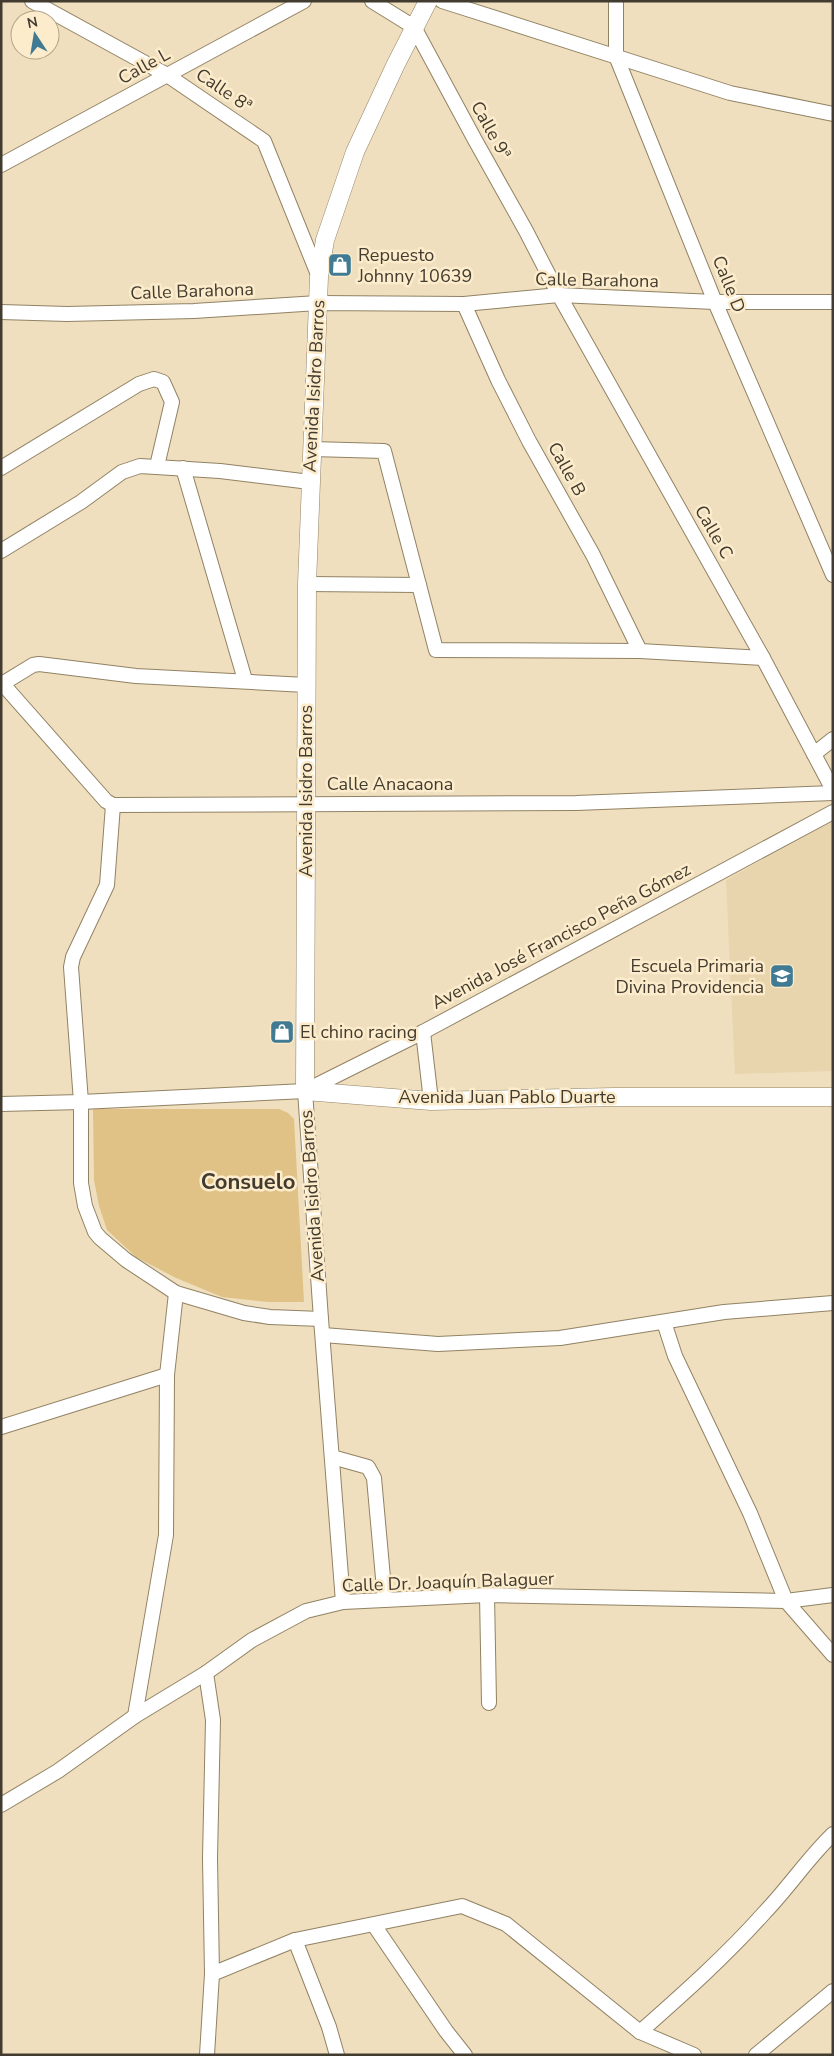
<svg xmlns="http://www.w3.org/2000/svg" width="834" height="2056" font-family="'Nunito Sans',sans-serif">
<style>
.built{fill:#e8d4ad}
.green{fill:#e0c287}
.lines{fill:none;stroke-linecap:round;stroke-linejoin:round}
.minor-casing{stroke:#918264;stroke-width:16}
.tertiary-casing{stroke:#918264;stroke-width:19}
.minor{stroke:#fff;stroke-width:14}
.tertiary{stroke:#fff;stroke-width:18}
.labels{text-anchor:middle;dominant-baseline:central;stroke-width:5;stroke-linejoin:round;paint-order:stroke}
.street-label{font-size:18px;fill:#423b2f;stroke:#fceccb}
.poi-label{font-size:18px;fill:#423b2f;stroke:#fceccb;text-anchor:start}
.district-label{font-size:22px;font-weight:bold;fill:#423b2f;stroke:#fceccb}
</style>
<rect width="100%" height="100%" fill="#efdfbe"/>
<path class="built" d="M 833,821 L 833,1071 L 735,1074 L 726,880 Z"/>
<path class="green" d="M 93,1109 L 279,1109 L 288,1113 L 294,1119 L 304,1302 L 268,1302 L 222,1297 L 176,1278 L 136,1257 L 107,1230 L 99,1206 L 94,1180 Z"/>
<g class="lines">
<defs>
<g id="minor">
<path d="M 32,1 L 167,75 L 264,141 L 319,277"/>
<path d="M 372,1 L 414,27 L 475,140 L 526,231 L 559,295 L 763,658 L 833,790"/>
<path d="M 442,1 L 730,93 L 833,114"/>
<path d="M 616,1 L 616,56 L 715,302 L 833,575"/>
<path d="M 1,165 L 304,1"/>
<path d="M 464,304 L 498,380 L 529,441 L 593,555 L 640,651"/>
<path d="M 1,312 L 67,314 L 194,311 L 318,303 L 464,304 L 559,295 L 715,302 L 833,302"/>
<path d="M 312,449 L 384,451 L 436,650 L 640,651 L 763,658"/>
<path d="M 1,468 L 139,384 L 154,379 L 163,382 L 172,402 L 157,466"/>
<path d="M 183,468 L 245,680"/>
<path d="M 1,551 L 81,502 L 122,472 L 140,466 L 220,471 L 310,482"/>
<path d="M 307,584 L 419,585"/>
<path d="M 1,682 L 106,801 L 113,805 L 576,803 L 833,793"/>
<path d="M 2,684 L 33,665 L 39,664 L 136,676 L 306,685"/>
<path d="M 814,754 L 833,739"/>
<path d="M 113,805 L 107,885 L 73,957 L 71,967 L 81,1102 L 81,1183 L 85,1206 L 95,1232 L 100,1238 L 126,1260 L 176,1293 L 244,1313 L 270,1317 L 321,1319"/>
<path d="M 423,1032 L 431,1101"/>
<path d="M 305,1091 L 321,1319 L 343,1602"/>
<path d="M 1,1104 L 81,1102 L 305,1091 L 423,1032 L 833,812"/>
<path d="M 664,1322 L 675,1356 L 750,1513 L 786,1601 L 833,1655"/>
<path d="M 323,1335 L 438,1344 L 560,1338 L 724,1312 L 833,1303"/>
<path d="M 1,1427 L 167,1375"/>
<path d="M 332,1457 L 368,1467 L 374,1478 L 385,1600"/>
<path d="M 487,1595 L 489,1703"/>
<path d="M 206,1673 L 213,1720 L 210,1858 L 212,1974 L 207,2055"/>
<path d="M 135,1716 L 166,1535 L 167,1375 L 176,1293"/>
<path d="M 1,1805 L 58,1771 L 135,1716 L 206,1673 L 252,1640 L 306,1611 L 343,1602 L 487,1595 L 786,1601 L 833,1595"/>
<path d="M 374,1925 L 446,2031 L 465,2055"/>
<path d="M 295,1940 L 329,2027 L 337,2055"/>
<path d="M 212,1974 L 295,1940 L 462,1906 L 506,1924 L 640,2032 L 694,2055"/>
<path d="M 640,2032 C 683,1994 727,1955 765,1912 C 789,1887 808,1858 833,1834"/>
<path d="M 756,2055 L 833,1991"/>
</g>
<path id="tertiary" d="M 428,1 L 395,66 L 355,152 L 325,240 L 319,277 L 307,584 L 305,1091 L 431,1101 L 614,1097 L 833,1097"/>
</defs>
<use href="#minor" class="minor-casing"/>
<use href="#tertiary" class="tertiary-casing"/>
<use href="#minor" class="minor"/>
<use href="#tertiary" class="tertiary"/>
</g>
<defs>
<symbol id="shop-square" viewBox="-11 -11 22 22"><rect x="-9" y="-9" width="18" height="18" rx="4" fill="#407b93" stroke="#fceccb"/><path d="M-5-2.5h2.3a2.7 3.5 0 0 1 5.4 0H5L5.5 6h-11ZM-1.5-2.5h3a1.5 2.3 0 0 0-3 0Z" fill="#fff"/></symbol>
<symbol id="school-square" viewBox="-11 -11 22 22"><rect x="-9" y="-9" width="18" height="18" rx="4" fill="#407b93" stroke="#fceccb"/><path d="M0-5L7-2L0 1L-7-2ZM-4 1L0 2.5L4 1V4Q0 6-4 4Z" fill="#fff"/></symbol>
</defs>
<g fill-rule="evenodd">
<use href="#shop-square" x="326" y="251" width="28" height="28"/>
<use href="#school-square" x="768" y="962" width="28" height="28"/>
<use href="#shop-square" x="268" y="1018" width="28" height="28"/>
</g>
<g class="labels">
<g class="street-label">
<text transform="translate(144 66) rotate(-29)">Calle L</text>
<text transform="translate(224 90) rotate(34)">Calle 8ª</text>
<text transform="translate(491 130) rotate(61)">Calle 9ª</text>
<text transform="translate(597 280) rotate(1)">Calle Barahona</text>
<text transform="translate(729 284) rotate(68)">Calle D</text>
<text transform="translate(192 291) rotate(-2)">Calle Barahona</text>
<text transform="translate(314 386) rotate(-87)">Avenida Isidro Barros</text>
<text transform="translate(567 469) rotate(61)">Calle B</text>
<text transform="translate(714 532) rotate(60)">Calle C</text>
<text x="390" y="784">Calle Anacaona</text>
<text transform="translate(306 791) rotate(-90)">Avenida Isidro Barros</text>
<text transform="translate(561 936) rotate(-28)">Avenida José Francisco Peña Gómez</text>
<text x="507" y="1097">Avenida Juan Pablo Duarte</text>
<text transform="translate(312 1196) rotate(-94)">Avenida Isidro Barros</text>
<text transform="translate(448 1582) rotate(-2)">Calle Dr. Joaquín Balaguer</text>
</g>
<g class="poi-label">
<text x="358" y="255">Repuesto<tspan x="358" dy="21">Johnny 10639</tspan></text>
<text x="764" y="966" text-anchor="end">Escuela Primaria<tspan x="764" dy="21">Divina Providencia</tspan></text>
<text x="300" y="1032">El chino racing</text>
</g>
<g class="district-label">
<text x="248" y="1182">Consuelo</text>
</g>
</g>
<rect width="834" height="2056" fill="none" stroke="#423b2f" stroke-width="5"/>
<g transform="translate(35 35) rotate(348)"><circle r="24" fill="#fceccb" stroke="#b2a58d"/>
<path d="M0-4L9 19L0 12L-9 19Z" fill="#407b93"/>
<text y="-8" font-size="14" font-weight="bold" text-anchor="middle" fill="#423b2f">N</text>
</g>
</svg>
